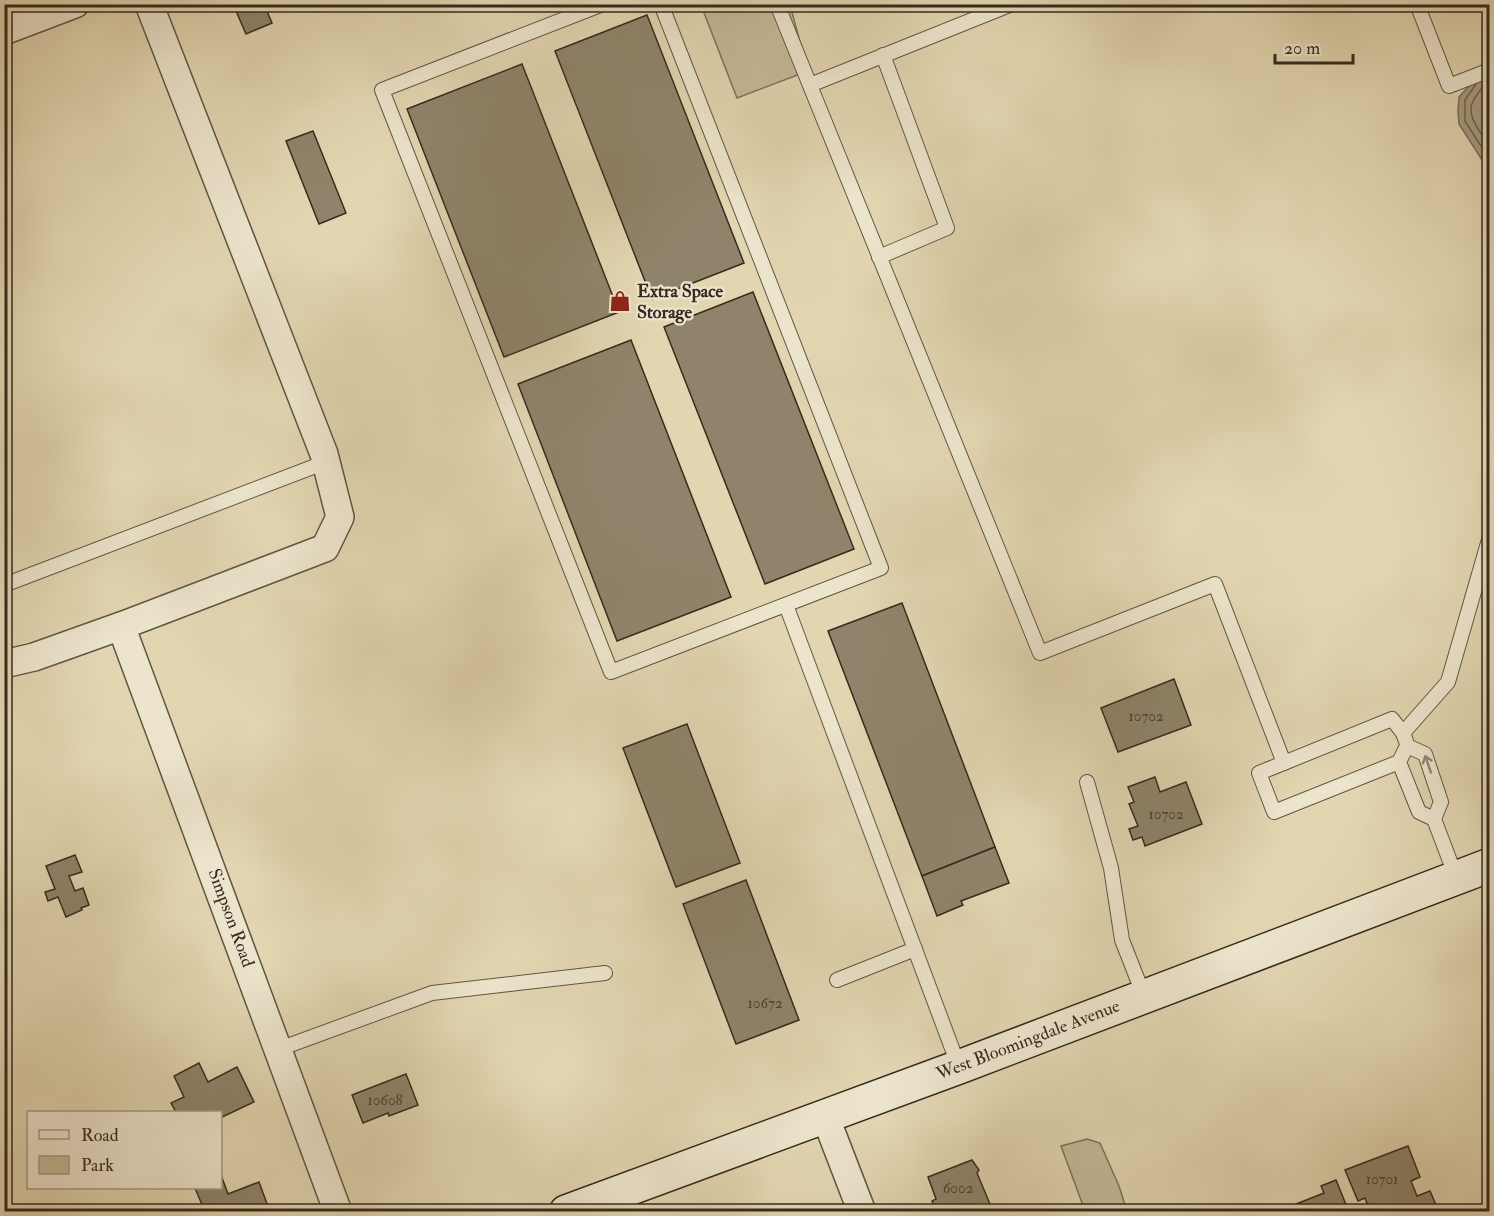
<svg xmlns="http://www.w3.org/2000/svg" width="1494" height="1216" font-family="'IM FELL Double Pica',serif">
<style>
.green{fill:#c5b998;stroke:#7d725c;stroke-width:1.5}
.water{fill:#a79c80;stroke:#796f5a;stroke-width:1.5}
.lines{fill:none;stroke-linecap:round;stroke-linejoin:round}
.shore{stroke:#6e6450;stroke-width:1.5}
.building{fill:#8f846b;stroke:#352b20;stroke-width:1.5}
.service-casing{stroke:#605644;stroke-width:16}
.minor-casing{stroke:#605644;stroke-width:30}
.secondary-casing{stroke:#352b20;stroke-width:36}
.service{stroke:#ece4cc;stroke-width:14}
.minor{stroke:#ece4cc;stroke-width:27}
.secondary{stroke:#ece4cc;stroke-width:33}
.oneway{stroke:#908876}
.labels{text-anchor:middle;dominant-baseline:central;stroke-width:4.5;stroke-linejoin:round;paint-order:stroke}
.number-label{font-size:15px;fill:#4c4133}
.poi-label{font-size:18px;font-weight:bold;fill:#352b20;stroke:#ece4cc;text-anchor:start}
.street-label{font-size:18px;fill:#352b20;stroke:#ece4cc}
</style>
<rect width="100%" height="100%" fill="#e2d6b1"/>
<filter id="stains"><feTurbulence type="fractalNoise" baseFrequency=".00333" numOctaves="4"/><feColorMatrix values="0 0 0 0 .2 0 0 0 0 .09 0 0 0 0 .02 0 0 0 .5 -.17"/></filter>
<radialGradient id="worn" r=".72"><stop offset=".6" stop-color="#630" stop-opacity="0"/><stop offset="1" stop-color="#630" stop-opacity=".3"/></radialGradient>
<g class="green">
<path d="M 701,5 L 790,5 L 808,71 L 737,98 Z"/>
<path d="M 1087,1139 L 1100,1143 L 1119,1186 L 1127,1211 L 1085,1211 L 1061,1146 Z"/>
</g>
<path class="water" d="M 1489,31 L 1489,171 L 1459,124 L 1458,112 L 1459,97 L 1468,87 L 1488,56 L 1484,35 Z"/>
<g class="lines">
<g class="shore">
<path d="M 1486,80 C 1483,88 1477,94 1473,101 C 1465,116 1482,134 1490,146"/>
<path d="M 1476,84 L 1465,100 L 1465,121 L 1490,160"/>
</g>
</g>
<g class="building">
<path d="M 233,4 L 264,4 L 272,23 L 246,34 Z"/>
<path d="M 647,15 L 744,263 L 652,299 L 555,51 Z"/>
<path d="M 522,64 L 619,312 L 504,357 L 407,109 Z"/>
<path d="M 313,131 L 346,213 L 319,224 L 286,141 Z"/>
<path d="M 753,292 L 854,549 L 765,584 L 664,327 Z"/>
<path d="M 631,340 L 731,597 L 617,641 L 518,384 Z"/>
<path d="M 902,603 L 995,847 L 922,876 L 828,631 Z"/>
<path d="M 1174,679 L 1191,725 L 1118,752 L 1101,708 Z"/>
<path d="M 687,724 L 740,863 L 676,887 L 623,748 Z"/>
<path d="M 1155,777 L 1160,792 L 1186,782 L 1202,824 L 1145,846 L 1142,837 L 1133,840 L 1129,829 L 1138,826 L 1129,804 L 1134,802 L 1128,787 Z"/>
<path d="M 995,847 L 1009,883 L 961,901 L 963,905 L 937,916 L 922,876 Z"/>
<path d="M 75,855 L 82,872 L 69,876 L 75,891 L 83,888 L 89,905 L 81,908 L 82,910 L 66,917 L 58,897 L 48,901 L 45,892 L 55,889 L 46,866 Z"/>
<path d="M 746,880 L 799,1020 L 736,1044 L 683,904 Z"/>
<path d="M 199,1063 L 208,1082 L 237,1067 L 254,1102 L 220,1118 L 220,1112 L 176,1112 L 171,1103 L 184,1097 L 174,1076 Z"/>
<path d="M 406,1074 L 418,1105 L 389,1116 L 388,1113 L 363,1123 L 352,1095 Z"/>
<path d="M 1408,1146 L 1420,1177 L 1411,1181 L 1417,1196 L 1430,1191 L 1439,1212 L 1370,1212 L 1365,1198 L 1358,1201 L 1345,1170 Z"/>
<path d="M 972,1160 L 979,1170 L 977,1173 L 990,1204 L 971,1212 L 936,1212 L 932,1201 L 936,1199 L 928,1177 Z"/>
<path d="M 221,1175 L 228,1194 L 259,1182 L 270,1212 L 192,1212 L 203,1207 L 195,1188 L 220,1188 Z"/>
<path d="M 1336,1180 L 1349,1212 L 1276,1212 L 1324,1193 L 1321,1186 Z"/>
</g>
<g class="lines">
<defs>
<g id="service">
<path d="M 603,4 L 382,90 L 611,672 L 881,568 L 661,4"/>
<path d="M 777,4 L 1040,653 L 1215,584 L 1284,763"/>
<path d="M 1417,4 L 1449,86 L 1490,70"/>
<path d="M 810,85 L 1012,4"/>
<path d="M 879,257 L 947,228 L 883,55"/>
<path d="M 4,585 L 326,462"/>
<path d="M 786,605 L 959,1067"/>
<path d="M 1406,741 L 1403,733 L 1448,682 L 1490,536"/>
<path d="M 1399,762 L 1274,812 L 1259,773 L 1392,719 L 1403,733"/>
<path d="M 1087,782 L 1111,868 L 1122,940 L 1144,996"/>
<path d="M 1434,819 L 1419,812 L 1399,762 L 1407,746 L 1425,754 L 1441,802 L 1434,819 L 1456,877"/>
<path d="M 837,980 L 915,949"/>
<path d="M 279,1049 L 432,993 L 605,973"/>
</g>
<g id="minor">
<path d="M 4,31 L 75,4"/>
<path d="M 121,626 L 338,1212"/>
<path d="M 4,664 L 34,657 L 121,626 L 325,548 L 340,517 L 324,454 L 149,4"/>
<path d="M 825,1116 L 862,1212"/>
</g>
<path id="secondary" d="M 566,1212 L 959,1067 L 1490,865"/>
</defs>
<use href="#service" class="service-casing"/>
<use href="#minor" class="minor-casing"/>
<use href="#secondary" class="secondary-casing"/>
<use href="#service" class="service"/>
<use href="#minor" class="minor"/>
<use href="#secondary" class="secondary"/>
</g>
<defs><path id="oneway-shaft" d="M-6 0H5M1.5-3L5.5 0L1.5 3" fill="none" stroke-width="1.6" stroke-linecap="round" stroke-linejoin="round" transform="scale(1.5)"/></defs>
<use class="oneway" href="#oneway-shaft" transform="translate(1428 764) rotate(-109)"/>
<defs>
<symbol id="shop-bare" viewBox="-9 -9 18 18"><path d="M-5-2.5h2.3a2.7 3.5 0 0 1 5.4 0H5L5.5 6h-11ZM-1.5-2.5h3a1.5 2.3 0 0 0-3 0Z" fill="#8f2418" stroke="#ece4cc" stroke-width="2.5" paint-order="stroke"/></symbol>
</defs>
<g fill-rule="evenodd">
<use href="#shop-bare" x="605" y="286" width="30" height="30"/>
</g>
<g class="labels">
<g class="number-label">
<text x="1146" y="716">10702</text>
<text x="1166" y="814">10702</text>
<text x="765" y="1003">10672</text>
<text x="385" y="1100">10608</text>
<text x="1382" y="1179">10701</text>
<text x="958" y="1188">6002</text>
</g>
<g class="poi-label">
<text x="637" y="291">Extra Space<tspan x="637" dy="21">Storage</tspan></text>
</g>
<g class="street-label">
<text transform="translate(231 918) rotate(70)">Simpson Road</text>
<text transform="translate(1028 1040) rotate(-21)">West Bloomingdale Avenue</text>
</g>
</g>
<rect width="1494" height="1216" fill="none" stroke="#e2d6b1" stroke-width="24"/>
<rect x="6" y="6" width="1482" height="1204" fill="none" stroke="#352b20" stroke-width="3"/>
<rect x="12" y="12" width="1470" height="1192" fill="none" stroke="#352b20" stroke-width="1.5"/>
<rect x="27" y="1111" width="195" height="78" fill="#ece4cc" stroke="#a39a87" stroke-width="1.5"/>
<rect x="39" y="1130" width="30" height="9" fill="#ece4cc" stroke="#a39a87" stroke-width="1.5"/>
<text x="81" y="1141" font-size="18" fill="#352b20">Road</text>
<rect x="39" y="1156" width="30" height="18" fill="#c5b998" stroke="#a39a87" stroke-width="1.5"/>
<text x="81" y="1171" font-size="18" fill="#352b20">Park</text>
<path d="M1275 54v9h78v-9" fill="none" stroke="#352b20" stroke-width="3"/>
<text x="1284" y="54" font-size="18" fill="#352b20" stroke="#ece4cc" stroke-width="4.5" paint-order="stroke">20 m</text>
<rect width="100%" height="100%" filter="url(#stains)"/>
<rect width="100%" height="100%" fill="url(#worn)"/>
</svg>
